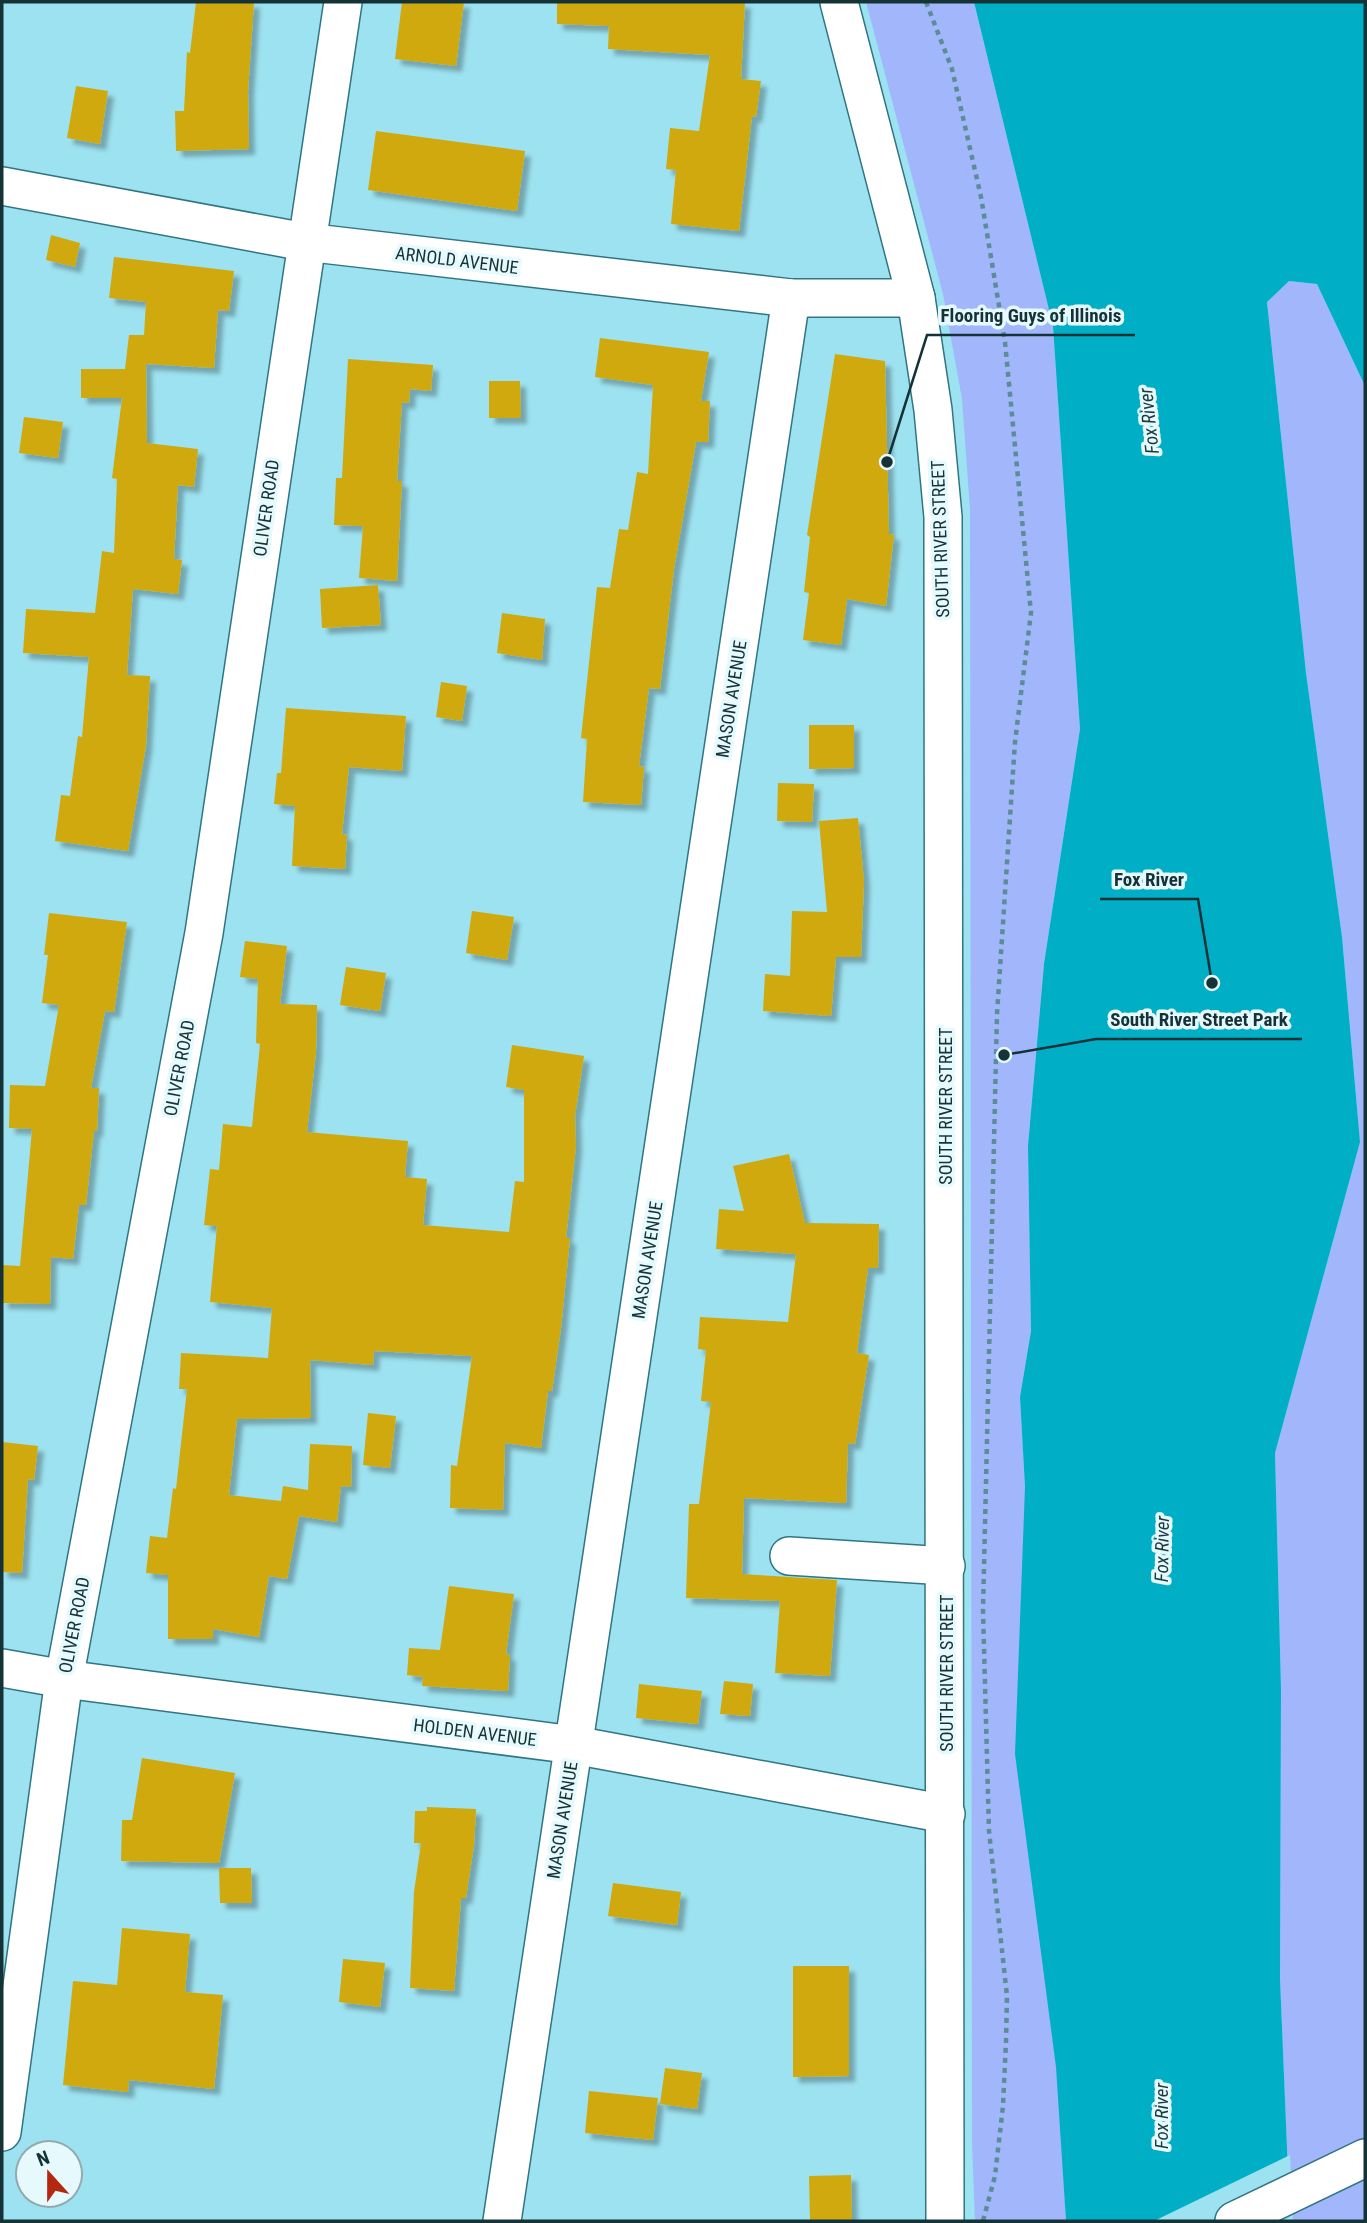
<svg xmlns="http://www.w3.org/2000/svg" width="1367" height="2223" font-family="'Roboto Condensed',sans-serif">
<style>
.green{fill:#a2b6fc}
.water{fill:#00aec5}
.pier{fill:#9de2f0}
.building{fill:#cfa910;filter:url(#shadow)}
.lines{fill:none;stroke-linecap:round;stroke-linejoin:round}
.minor-casing{stroke:#307582;stroke-width:40}
.path{stroke:#5b8d96;stroke-width:4.5;stroke-dasharray:5 5;stroke-linecap:butt}
.minor{stroke:#fff;stroke-width:37}
.labels{text-anchor:middle;dominant-baseline:central;stroke-width:7;stroke-linejoin:round;paint-order:stroke}
.street-label{font-size:18px;fill:#153237;stroke:#e6fafe}
.water-label{font-size:19px;font-style:italic;fill:#1c393e;stroke:#e6fafe}
.leader{fill:none;stroke:#153237;stroke-width:2.5}
.callout-dot{fill:#153237;stroke:#e6fafe;stroke-width:2.5}
.callout-label{font-size:19px;text-anchor:middle;font-weight:bold;fill:#153237;stroke:#e6fafe;stroke-width:7;stroke-linejoin:round;paint-order:stroke}
</style>
<defs>
<filter id="shadow"><feDropShadow dx="6" dy="6" stdDeviation="2" flood-color="#0004"/></filter>
</defs>
<rect width="100%" height="100%" fill="#9de2f0"/>
<g class="green">
<path d="M 866,2 L 974,2 L 1053,326 L 1080,729 L 1044,964 L 1028,1146 L 1031,1331 L 1020,1397 L 1066,2221 L 975,2221 L 972,2144 L 970,510 L 962,399 L 943,294 Z"/>
<path d="M 1289,281 L 1317,284 L 1365,386 L 1365,2221 L 1290,2221 L 1280,1979 L 1281,1689 L 1275,1453 L 1360,1142 L 1342,937 L 1306,673 L 1267,302 Z"/>
</g>
<path class="water" d="M 974,2 L 1365,2 L 1365,386 L 1317,284 L 1289,281 L 1267,302 L 1306,673 L 1342,937 L 1360,1142 L 1275,1453 L 1281,1689 L 1280,1979 L 1290,2221 L 1066,2221 L 1056,2067 L 1015,1754 L 1025,1487 L 1020,1397 L 1031,1331 L 1028,1146 L 1044,964 L 1080,729 L 1053,326 Z"/>
<path class="pier" d="M 1290,2155 L 1293,2221 L 1154,2221 Z"/>
<g class="building">
<path d="M 196,2 L 254,2 L 248,91 L 249,149 L 176,151 L 175,111 L 184,111 L 187,52 L 190,53 Z"/>
<path d="M 402,2 L 464,2 L 456,66 L 395,59 Z"/>
<path d="M 557,2 L 745,2 L 741,79 L 761,81 L 756,117 L 752,116 L 739,231 L 671,224 L 676,170 L 666,169 L 670,128 L 699,131 L 710,55 L 608,49 L 609,26 L 557,24 Z"/>
<path d="M 76,86 L 108,91 L 100,144 L 67,138 Z"/>
<path d="M 376,131 L 525,151 L 517,211 L 368,190 Z"/>
<path d="M 51,235 L 80,243 L 75,267 L 46,260 Z"/>
<path d="M 114,257 L 234,271 L 229,311 L 218,310 L 214,368 L 146,364 L 147,443 L 198,449 L 194,487 L 178,485 L 174,559 L 182,560 L 178,594 L 133,589 L 127,675 L 150,676 L 146,746 L 128,851 L 55,841 L 61,795 L 70,796 L 78,736 L 82,737 L 89,657 L 23,653 L 26,609 L 95,613 L 102,551 L 114,553 L 117,479 L 112,478 L 122,398 L 81,398 L 81,369 L 125,369 L 129,335 L 144,335 L 146,302 L 109,298 Z"/>
<path d="M 600,338 L 709,352 L 701,401 L 710,401 L 708,442 L 696,442 L 674,569 L 660,689 L 649,688 L 639,766 L 644,767 L 641,805 L 583,802 L 587,739 L 581,738 L 597,587 L 610,588 L 619,529 L 628,530 L 637,472 L 648,474 L 653,385 L 595,377 Z"/>
<path d="M 835,354 L 885,361 L 889,534 L 894,535 L 886,606 L 847,599 L 841,645 L 803,640 L 809,593 L 804,592 L 810,537 L 807,535 Z"/>
<path d="M 348,359 L 433,365 L 431,391 L 410,389 L 409,403 L 402,402 L 397,481 L 402,481 L 397,581 L 359,578 L 363,526 L 334,525 L 336,478 L 342,478 Z"/>
<path d="M 489,381 L 520,381 L 521,418 L 489,418 Z"/>
<path d="M 24,417 L 63,422 L 58,458 L 19,453 Z"/>
<path d="M 378,585 L 381,625 L 322,628 L 320,589 Z"/>
<path d="M 502,613 L 545,619 L 542,660 L 497,653 Z"/>
<path d="M 441,682 L 467,686 L 462,721 L 436,717 Z"/>
<path d="M 286,708 L 406,716 L 402,771 L 349,767 L 342,834 L 347,835 L 345,869 L 292,866 L 295,806 L 274,804 L 277,773 L 281,773 Z"/>
<path d="M 809,725 L 854,725 L 854,768 L 809,769 Z"/>
<path d="M 778,783 L 814,784 L 812,822 L 777,821 Z"/>
<path d="M 858,818 L 864,881 L 861,957 L 836,957 L 831,1016 L 763,1011 L 765,974 L 790,976 L 792,911 L 827,912 L 819,821 Z"/>
<path d="M 472,911 L 514,917 L 507,960 L 466,953 Z"/>
<path d="M 49,913 L 127,922 L 114,1012 L 105,1011 L 91,1088 L 99,1088 L 97,1131 L 94,1131 L 86,1205 L 79,1205 L 73,1259 L 51,1257 L 50,1304 L 2,1303 L 2,1265 L 20,1266 L 32,1129 L 9,1128 L 10,1085 L 45,1086 L 59,1005 L 42,1003 L 48,955 L 44,955 Z"/>
<path d="M 245,941 L 287,946 L 280,1004 L 317,1005 L 316,1052 L 307,1132 L 408,1141 L 405,1177 L 427,1179 L 423,1225 L 509,1232 L 515,1181 L 524,1182 L 524,1090 L 506,1087 L 512,1045 L 584,1056 L 575,1116 L 576,1146 L 566,1238 L 570,1238 L 561,1328 L 552,1391 L 548,1391 L 541,1448 L 505,1443 L 503,1510 L 450,1508 L 451,1465 L 457,1466 L 472,1356 L 374,1351 L 373,1365 L 310,1360 L 311,1418 L 237,1419 L 229,1495 L 281,1501 L 283,1486 L 308,1490 L 310,1444 L 352,1446 L 351,1487 L 341,1486 L 337,1522 L 299,1516 L 287,1579 L 269,1576 L 259,1637 L 213,1629 L 213,1639 L 168,1639 L 168,1575 L 146,1573 L 150,1536 L 167,1538 L 173,1488 L 176,1489 L 187,1389 L 179,1389 L 181,1353 L 268,1358 L 272,1308 L 210,1302 L 217,1226 L 204,1225 L 210,1169 L 219,1170 L 223,1124 L 252,1127 L 260,1044 L 256,1043 L 258,979 L 240,977 Z"/>
<path d="M 346,967 L 386,973 L 380,1011 L 340,1005 Z"/>
<path d="M 789,1154 L 805,1223 L 879,1224 L 878,1268 L 868,1268 L 857,1353 L 869,1355 L 855,1444 L 848,1443 L 846,1503 L 744,1498 L 742,1574 L 837,1580 L 830,1676 L 775,1673 L 780,1601 L 686,1598 L 689,1504 L 699,1504 L 711,1402 L 701,1401 L 706,1350 L 698,1349 L 700,1317 L 788,1322 L 796,1254 L 716,1249 L 719,1209 L 744,1211 L 733,1166 Z"/>
<path d="M 368,1413 L 396,1416 L 390,1468 L 363,1465 Z"/>
<path d="M 2,1442 L 38,1446 L 34,1480 L 28,1479 L 22,1573 L 2,1572 Z"/>
<path d="M 449,1586 L 514,1594 L 506,1654 L 510,1655 L 508,1691 L 422,1686 L 423,1677 L 407,1675 L 409,1648 L 440,1650 Z"/>
<path d="M 724,1681 L 753,1684 L 750,1716 L 720,1714 Z"/>
<path d="M 639,1684 L 702,1691 L 698,1724 L 636,1718 Z"/>
<path d="M 142,1758 L 235,1773 L 219,1863 L 121,1861 L 122,1820 L 132,1820 Z"/>
<path d="M 427,1807 L 476,1809 L 474,1845 L 466,1898 L 461,1898 L 454,1991 L 410,1988 L 414,1892 L 421,1843 L 414,1843 L 415,1811 L 427,1811 Z"/>
<path d="M 219,1868 L 251,1868 L 252,1903 L 220,1903 Z"/>
<path d="M 613,1883 L 681,1892 L 677,1925 L 608,1916 Z"/>
<path d="M 122,1928 L 190,1934 L 185,1992 L 223,1995 L 214,2089 L 129,2080 L 128,2092 L 63,2085 L 73,1981 L 117,1985 Z"/>
<path d="M 343,1959 L 385,1963 L 380,2007 L 339,2002 Z"/>
<path d="M 793,1966 L 849,1966 L 849,2076 L 793,2077 Z"/>
<path d="M 665,2068 L 702,2073 L 697,2109 L 660,2104 Z"/>
<path d="M 589,2091 L 658,2098 L 653,2140 L 585,2133 Z"/>
<path d="M 851,2175 L 852,2221 L 810,2221 L 809,2176 Z"/>
</g>
<g class="lines">
<defs>
<g id="minor">
<path d="M 839,2 L 916,298 L 933,410 L 943,517 L 945,2221"/>
<path d="M 2,186 L 305,242 L 791,298 L 916,298"/>
<path d="M 789,1556 L 946,1566"/>
<path d="M 2,1668 L 64,1679 L 574,1745 L 946,1814"/>
<path d="M 2,2132 L 64,1679 L 204,933 L 343,2"/>
<path d="M 502,2221 L 791,298"/>
<path d="M 1234,2221 L 1365,2158"/>
</g>
</defs>
<use href="#minor" class="minor-casing"/>
<path class="path" d="M 926,2 L 952,69 L 981,197 L 1005,342 L 1031,613 L 1015,742 L 997,1014 L 983,1610 L 989,1831 L 1007,1996 L 1006,2041 L 1003,2106 L 995,2176 L 983,2221"/>
<use href="#minor" class="minor"/>
</g>
<g class="labels">
<g class="street-label">
<text transform="translate(457 260) rotate(7)">ARNOLD AVENUE</text>
<text transform="translate(266 508) rotate(-82)">OLIVER ROAD</text>
<text transform="translate(940 539) rotate(-92)">SOUTH RIVER STREET</text>
<text transform="translate(731 699) rotate(-81)">MASON AVENUE</text>
<text transform="translate(179 1068) rotate(-79)">OLIVER ROAD</text>
<text transform="translate(945 1106) rotate(-90)">SOUTH RIVER STREET</text>
<text transform="translate(647 1260) rotate(-81)">MASON AVENUE</text>
<text transform="translate(74 1625) rotate(-79)">OLIVER ROAD</text>
<text transform="translate(946 1673) rotate(-90)">SOUTH RIVER STREET</text>
<text transform="translate(475 1732) rotate(7)">HOLDEN AVENUE</text>
<text transform="translate(562 1820) rotate(-81)">MASON AVENUE</text>
</g>
<g class="water-label">
<text transform="translate(1149 421) rotate(-96)">Fox River</text>
<text transform="translate(1162 1549) rotate(-89)">Fox River</text>
<text transform="translate(1161 2116) rotate(-90)">Fox River</text>
</g>
</g>
<path class="leader" d="M887 462L927 335H1135M1212 983L1198 899H1100M1004 1055L1096 1039H1302"/>
<g class="callout-dot">
<circle cx="887" cy="462" r="7"/>
<circle cx="1212" cy="983" r="7"/>
<circle cx="1004" cy="1055" r="7"/>
</g>
<g class="callout-label">
<text x="1031" y="322">Flooring Guys of Illinois</text>
<text x="1149" y="886">Fox River</text>
<text x="1199" y="1026">South River Street Park</text>
</g>
<rect width="1367" height="2223" fill="none" stroke="#153237" stroke-width="7"/>
<g transform="translate(49 2174) rotate(339)"><circle r="33" fill="#e6fafe" stroke="#92aaae" stroke-width="2"/>
<path d="M0-5L12 26L0 18L-12 26Z" fill="#b42810"/>
<text y="-10" font-size="19" font-weight="bold" text-anchor="middle" fill="#153237">N</text>
</g>
</svg>
